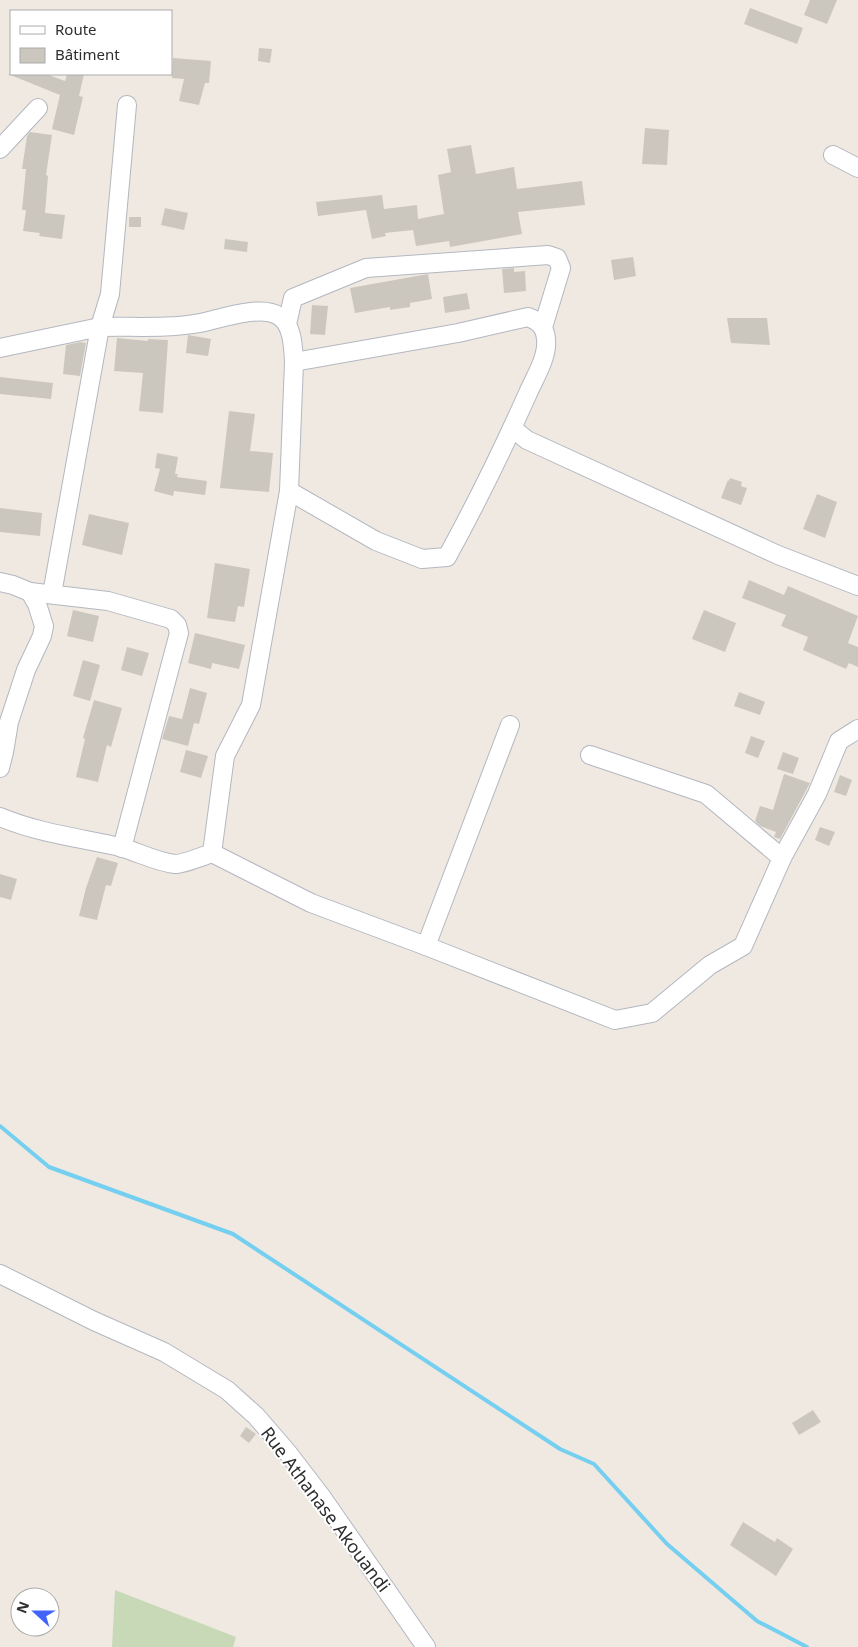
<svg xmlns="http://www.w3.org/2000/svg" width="858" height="1647" font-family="'Noto Sans',sans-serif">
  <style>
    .cemetery { fill: #c8d9b8 }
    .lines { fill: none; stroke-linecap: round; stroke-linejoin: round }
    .stream { stroke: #75cff0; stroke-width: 4 }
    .building { fill: #cbc7bf }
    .minor-casing { stroke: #b4b7c1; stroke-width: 20 }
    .minor { stroke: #fff; stroke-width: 18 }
    .labels { text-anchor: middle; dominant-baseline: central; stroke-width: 4; stroke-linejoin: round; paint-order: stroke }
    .street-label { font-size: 18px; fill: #2e2e2e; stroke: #fff }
  </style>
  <rect width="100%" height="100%" fill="#efe9e1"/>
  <path class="cemetery" d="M 115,1590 L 236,1637 L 233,1647 L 112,1647 Z"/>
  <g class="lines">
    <path class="stream" d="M 0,1126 L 49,1167 L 233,1234 L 560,1449 L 594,1464 L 667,1544 L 757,1621 L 807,1647"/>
  </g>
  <g class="building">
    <path d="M 810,0 L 837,0 L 827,24 L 804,15 Z"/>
    <path d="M 750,8 L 803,28 L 797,44 L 744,24 Z"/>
    <path d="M 259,48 L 272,49 L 270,63 L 258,61 Z"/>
    <path d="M 173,58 L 211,61 L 209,83 L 205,83 L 199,105 L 179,101 L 184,79 L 172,78 Z"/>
    <path d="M 8,74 L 46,74 L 65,81 L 67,74 L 84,74 L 79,96 L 83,97 L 74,135 L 52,129 L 60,95 Z"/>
    <path d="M 645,128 L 669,130 L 667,165 L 642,164 Z"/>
    <path d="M 30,132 L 52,135 L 46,175 L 48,176 L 45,213 L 65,215 L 62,239 L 39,236 L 40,233 L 23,231 L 26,210 L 22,210 L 26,169 L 22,169 L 27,136 Z"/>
    <path d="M 471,145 L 476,174 L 514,167 L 517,189 L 582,181 L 585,205 L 518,212 L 522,234 L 450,247 L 449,241 L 416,246 L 413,230 L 385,233 L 386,236 L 372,239 L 366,210 L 318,216 L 316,202 L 382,195 L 384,209 L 417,205 L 418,219 L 444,214 L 438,175 L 451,172 L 447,149 Z"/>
    <path d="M 165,208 L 188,213 L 184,230 L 161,225 Z"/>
    <rect x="129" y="217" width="12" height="10"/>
    <path d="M 225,239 L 248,242 L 247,252 L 224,249 Z"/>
    <path d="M 633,257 L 636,276 L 614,280 L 611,260 Z"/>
    <path d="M 514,268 L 514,272 L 525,271 L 526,291 L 504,293 L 502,269 Z"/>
    <path d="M 428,274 L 432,299 L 410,303 L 410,307 L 390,310 L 390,307 L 355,313 L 350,288 Z"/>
    <path d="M 467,293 L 470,309 L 445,313 L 443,297 Z"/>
    <path d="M 312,305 L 328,306 L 325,335 L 310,334 Z"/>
    <path d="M 727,318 L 767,318 L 770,345 L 731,343 Z"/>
    <path d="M 188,335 L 211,339 L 208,356 L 186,353 Z"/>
    <path d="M 117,338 L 148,341 L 148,339 L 168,340 L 163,413 L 139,411 L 143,373 L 114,371 Z"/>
    <path d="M 81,342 L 86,343 L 80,376 L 63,374 L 66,345 Z"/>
    <path d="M 0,377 L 53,383 L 51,399 L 0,394 Z"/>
    <path d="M 229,411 L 255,414 L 250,451 L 273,453 L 269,492 L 220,488 Z"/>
    <path d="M 157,453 L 178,457 L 175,474 L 178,474 L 177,477 L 207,481 L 205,495 L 174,491 L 173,496 L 154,491 L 160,469 L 155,468 Z"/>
    <path d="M 730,478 L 742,482 L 741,486 L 747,488 L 741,505 L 721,498 L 728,480 L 729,481 Z"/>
    <path d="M 817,494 L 837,502 L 825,538 L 803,529 Z"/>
    <path d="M 0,508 L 42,513 L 40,536 L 0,532 Z"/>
    <path d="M 89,514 L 129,523 L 122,555 L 82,545 Z"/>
    <path d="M 215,563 L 250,569 L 244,607 L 238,606 L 235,622 L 207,618 Z"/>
    <path d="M 749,580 L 784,595 L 788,586 L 858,616 L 848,643 L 858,647 L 858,667 L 849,663 L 846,669 L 803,650 L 808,637 L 781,626 L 786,615 L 742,598 Z"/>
    <path d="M 73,610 L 99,616 L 93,642 L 67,636 Z"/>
    <path d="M 704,610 L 736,623 L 725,652 L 692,639 Z"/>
    <path d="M 195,633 L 245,645 L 239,669 L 212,663 L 211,669 L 188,663 Z"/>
    <path d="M 127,647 L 149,653 L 142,676 L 121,670 Z"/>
    <path d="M 83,660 L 100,665 L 90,701 L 73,696 Z"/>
    <path d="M 190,688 L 207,693 L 199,724 L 194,723 L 188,746 L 162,739 L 169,716 L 182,719 Z"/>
    <path d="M 739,692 L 765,702 L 760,715 L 734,706 Z"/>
    <path d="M 94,700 L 122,708 L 111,747 L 107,745 L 98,782 L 76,777 L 85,739 L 83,738 Z"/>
    <path d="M 751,736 L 765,741 L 758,758 L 745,753 Z"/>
    <path d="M 186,750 L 208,756 L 201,778 L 180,772 Z"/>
    <path d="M 783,752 L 799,758 L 793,774 L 777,769 Z"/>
    <path d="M 784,774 L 810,783 L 780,839 L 774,837 L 776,832 L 760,826 L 755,821 L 760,806 L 773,810 Z"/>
    <path d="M 840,775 L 852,780 L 846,796 L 834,792 Z"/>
    <path d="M 820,827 L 835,832 L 829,846 L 815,840 Z"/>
    <path d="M 97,857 L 118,863 L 111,886 L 106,885 L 97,920 L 79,916 L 86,888 Z"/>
    <path d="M 0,874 L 17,879 L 11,900 L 0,897 Z"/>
    <path d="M 813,1410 L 821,1422 L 799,1435 L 792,1423 Z"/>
    <path d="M 246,1427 L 256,1434 L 249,1443 L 240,1436 Z"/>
    <path d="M 743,1522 L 775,1542 L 777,1538 L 793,1549 L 776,1576 L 730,1545 Z"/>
  </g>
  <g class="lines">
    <g class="minor-casing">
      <g id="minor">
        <path d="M 127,105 L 110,294 L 100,327 C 133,326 167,329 200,323 C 220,319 260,304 279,316 C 293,325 293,347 294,362 L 289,491 L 251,705 L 225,756 L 212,853"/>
        <path d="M 0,149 L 38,108"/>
        <path d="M 833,155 L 858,168"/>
        <path d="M 287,324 L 293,298 L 366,268 L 548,255 L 557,258 L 561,268 L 543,327"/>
        <path d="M 0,348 L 100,327 L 52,594"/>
        <path d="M 512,428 L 527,440 L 778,555 L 858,586"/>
        <path d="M 289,491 L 376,541 L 422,559 L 447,557 C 476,504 503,449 528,393 C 535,377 548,357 546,339 C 545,327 539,321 528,317 L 458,333 L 294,362"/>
        <path d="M 0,582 L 13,585 L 30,592 L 108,601 L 171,619 L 177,625 L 179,633 L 122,848"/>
        <path d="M 590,755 L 706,794 L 782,858"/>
        <path d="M 0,768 L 4,752 L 9,722 L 26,670 L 42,636 L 44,626 L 37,604 L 30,592"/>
        <path d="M 0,817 C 38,833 80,838 120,847 C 138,852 156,862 175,864 C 184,864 203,856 212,853 L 311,903 L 426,946 L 510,725"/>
        <path d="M 426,946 L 615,1020 L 652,1013 L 710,965 L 743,946 L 782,858 L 817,794 L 839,741 L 858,729"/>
        <path d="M 0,1274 L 94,1321 L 164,1352 L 227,1390 L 256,1416 L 288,1453 L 321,1496 L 426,1647"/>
      </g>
    </g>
    <use href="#minor" class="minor"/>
  </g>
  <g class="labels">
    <g class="street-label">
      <text transform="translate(326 1509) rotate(53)">Rue Athanase Akouandi</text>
    </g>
  </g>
  <rect x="10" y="10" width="162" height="65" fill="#ffffff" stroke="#ababab"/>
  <rect x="20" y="26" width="25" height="8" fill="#ffffff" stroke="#ababab"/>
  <text x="55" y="35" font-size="15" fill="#2e2e2e">Route</text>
  <rect x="20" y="48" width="25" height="15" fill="#cbc7bf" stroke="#ababab"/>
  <text x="55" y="60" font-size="15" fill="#2e2e2e">Bâtiment</text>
  <g transform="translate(35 1612) rotate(291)"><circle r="24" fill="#ffffff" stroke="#ababab"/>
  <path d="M0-4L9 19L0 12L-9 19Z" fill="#4264fb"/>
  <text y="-8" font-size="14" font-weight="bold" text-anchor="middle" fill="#2e2e2e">N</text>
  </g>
</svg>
